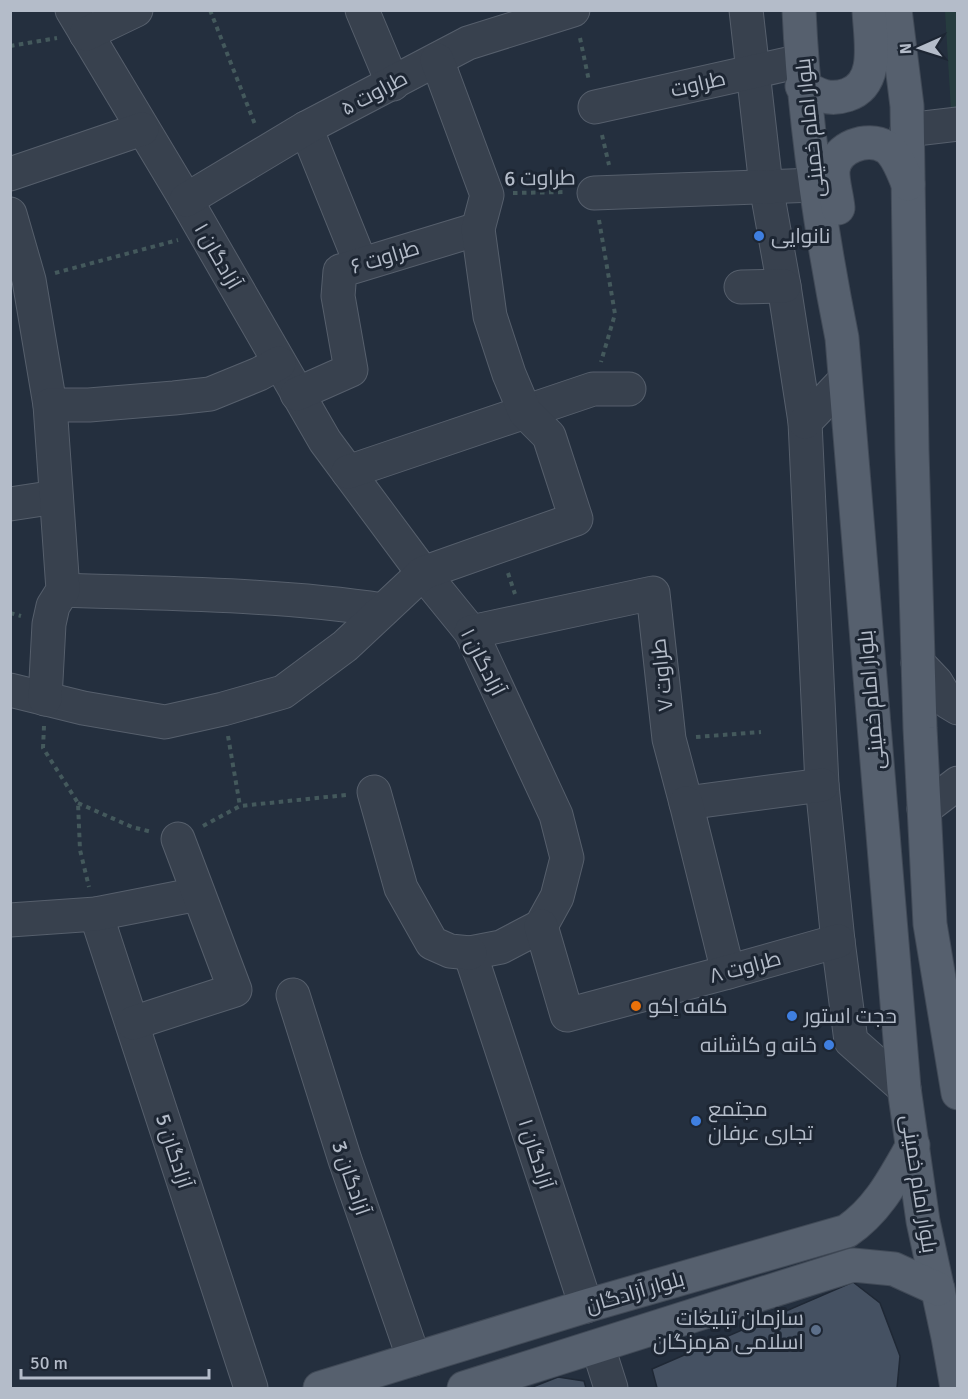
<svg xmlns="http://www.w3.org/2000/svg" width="968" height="1399" font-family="Signika,Cairo,sans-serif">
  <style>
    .pitch { fill: #263c3f }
    .building { fill: #455162; stroke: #1f2835; stroke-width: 1.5 }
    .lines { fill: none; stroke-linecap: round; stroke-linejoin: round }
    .minor-casing { stroke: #565f6c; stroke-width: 35 }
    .major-casing { stroke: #414a57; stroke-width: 35 }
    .path { stroke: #44595c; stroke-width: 4; stroke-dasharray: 4.5 4.5; stroke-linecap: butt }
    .minor { stroke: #38414e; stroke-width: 33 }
    .major { stroke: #56606e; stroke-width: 33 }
    .shop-dot { fill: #3f7fe0; stroke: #1d2633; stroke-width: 2 }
    .food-dot { fill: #e8710a; stroke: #1d2633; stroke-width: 2 }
    .service-dot { fill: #5c6f8a; stroke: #1d2633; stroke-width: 2 }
    .labels { text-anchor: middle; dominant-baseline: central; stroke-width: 6; stroke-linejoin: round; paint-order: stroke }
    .street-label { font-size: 21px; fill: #b4bcc9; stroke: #1d2633 }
    .poi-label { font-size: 21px; fill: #b4bcc9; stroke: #1d2633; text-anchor: start }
  </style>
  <rect width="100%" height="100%" fill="#242f3e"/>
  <path class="pitch" d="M 945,11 L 957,11 L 957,109 L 951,110 Z"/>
  <g class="building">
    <path d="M 853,1282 L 880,1303 L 900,1356 L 897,1388 L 657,1388 L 652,1369 Z"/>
    <path d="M 558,1377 L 584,1381 L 586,1388 L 530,1388 Z"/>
  </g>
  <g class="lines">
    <g class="minor-casing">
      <g id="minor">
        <path d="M 72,10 L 186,200 L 325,441 L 423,573 L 471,632 L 556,815 L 567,858 L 557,897 L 541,926 L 501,947 L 470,953 L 586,1306"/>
        <path d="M 362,10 L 393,84"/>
        <path d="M 746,10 L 766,186 L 784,286 L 805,422 L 822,785 L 838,941 L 851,1041 L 904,1088"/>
        <path d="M 86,34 L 136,10"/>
        <path d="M 595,107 L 801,61"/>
        <path d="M 306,128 L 361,264"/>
        <path d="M 907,130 L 958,124"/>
        <path d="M 10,174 L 142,129"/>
        <path d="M 594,193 L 815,185"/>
        <path d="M 186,200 L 306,128 L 468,43 L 573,10"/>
        <path d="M 10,214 L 29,280 L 50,405"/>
        <path d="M 741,287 L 784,286"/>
        <path d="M 297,394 L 351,370 L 338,296 L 340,271 L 478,229"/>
        <path d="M 805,422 L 844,381"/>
        <path d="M 348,472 L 593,389 L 629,389"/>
        <path d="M 10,504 L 56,497"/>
        <path d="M 63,590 C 169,594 277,594 383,610"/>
        <path d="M 471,632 L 653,593 L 669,739 L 686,803 L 822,785"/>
        <path d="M 918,663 L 936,682 L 948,702 L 958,708"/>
        <path d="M 10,690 L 83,708 L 165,722 L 223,709 L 283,692 L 345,646 L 423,573 L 576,519 L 549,436 L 525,412 L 509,374 L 490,316 L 478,229 L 487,195 L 437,60"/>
        <path d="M 45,699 L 49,624 L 53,606 L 63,590 L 50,405 L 89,405 L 174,398 L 210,394 L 259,374 L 279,363"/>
        <path d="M 374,792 L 401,888 L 432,943 L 450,951 L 470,953"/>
        <path d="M 686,803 L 728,972"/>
        <path d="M 924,809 L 958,783"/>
        <path d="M 96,914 L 251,1388"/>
        <path d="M 10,920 L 96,914 L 198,894"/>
        <path d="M 541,926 L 567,1015 L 728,972 L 838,941"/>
        <path d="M 293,995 L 345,1160 L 414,1359"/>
        <path d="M 133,1023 L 235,990 L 178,839"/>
        <path d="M 598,1347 L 611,1388"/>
      </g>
    </g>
    <g class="major-casing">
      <g id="major">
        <path d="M 799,10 C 804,122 820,228 842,338 L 904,1088 L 923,1221 L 948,1337 L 957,1388"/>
        <path d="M 895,10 L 907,106 L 912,450 L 920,728 L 930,924 L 958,1093"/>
        <path d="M 802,86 C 818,95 829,101 847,95 C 881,84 870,38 869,10"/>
        <path d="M 838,208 C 837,196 832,181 833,170 C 836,147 867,136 886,147 C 897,154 903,172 908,184"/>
        <path d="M 320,1388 L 586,1306 L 847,1231 C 879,1209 894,1178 913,1145"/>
        <path d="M 464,1388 L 853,1265 L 894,1269 L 938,1289"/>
      </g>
    </g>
    <g class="path">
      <path d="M 210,10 L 256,127"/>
      <path d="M 580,38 L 589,81"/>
      <path d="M 10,46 L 57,38"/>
      <path d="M 602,135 L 609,165"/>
      <path d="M 513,193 L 566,192"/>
      <path d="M 599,220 L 615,314 L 601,362"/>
      <path d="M 55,273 L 178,240"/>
      <path d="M 508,573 L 515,594"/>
      <path d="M 10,613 L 21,616"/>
      <path d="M 44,726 L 43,748 L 78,803 L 80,850 L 89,887"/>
      <path d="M 228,736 L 240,806"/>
      <path d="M 696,737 L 761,732"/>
      <path d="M 78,803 L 132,827 L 152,832"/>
      <path d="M 203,826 L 240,806 L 346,795"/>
    </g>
    <use href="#minor" class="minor"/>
    <use href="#major" class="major"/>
  </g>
  <g class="shop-dot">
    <circle cx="759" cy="236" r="6"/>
    <circle cx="792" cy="1016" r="6"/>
    <circle cx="829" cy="1045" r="6"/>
    <circle cx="696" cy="1121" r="6"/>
  </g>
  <circle class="food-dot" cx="636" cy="1006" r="6"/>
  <circle class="service-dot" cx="816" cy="1330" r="6"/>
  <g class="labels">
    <g class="street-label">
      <text transform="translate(698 84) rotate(-13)">طراوت</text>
      <text transform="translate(374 93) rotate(-28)">طراوت ۵</text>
      <text transform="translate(810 128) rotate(-96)">بلوار امام خمینی</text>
      <text transform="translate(540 178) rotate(-1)">طراوت 6</text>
      <text transform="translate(218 256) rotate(60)">آزادگان ۱</text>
      <text transform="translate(385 257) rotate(-17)">طراوت ۶</text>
      <text transform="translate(483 662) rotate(63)">آزادگان ۱</text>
      <text transform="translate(662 675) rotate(-96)">طراوت ۷</text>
      <text transform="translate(871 700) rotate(-95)">بلوار امام خمینی</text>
      <text transform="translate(745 967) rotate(-15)">طراوت ۸</text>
      <text transform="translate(174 1151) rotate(72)">آزادگان 5</text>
      <text transform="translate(536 1154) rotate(72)">آزادگان ۱</text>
      <text transform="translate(351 1178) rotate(71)">آزادگان 3</text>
      <text transform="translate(919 1184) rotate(81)">بلوار امام خمینی</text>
      <text transform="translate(635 1292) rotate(-16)">بلوار آزادگان</text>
    </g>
    <g class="poi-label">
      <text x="771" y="236">نانوایی</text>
      <text x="648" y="1006">کافه اِکو</text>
      <text x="804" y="1016">حجت استور</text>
      <text x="817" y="1045" text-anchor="end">خانه و کاشانه</text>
      <text x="708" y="1109">مجتمع<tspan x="708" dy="24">تجاری عرفان</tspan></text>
      <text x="804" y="1318" text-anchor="end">سازمان تبلیغات<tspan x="804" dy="24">اسلامی هرمزگان</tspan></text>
    </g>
  </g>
  <rect width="968" height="1399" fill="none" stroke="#b4bcc9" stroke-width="24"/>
  <g transform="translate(920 48) rotate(267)" stroke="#1d2633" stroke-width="4.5" paint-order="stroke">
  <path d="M0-4.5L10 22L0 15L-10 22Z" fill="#b4bcc9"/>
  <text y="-9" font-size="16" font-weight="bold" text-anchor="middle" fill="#b4bcc9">N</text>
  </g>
  <path d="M21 1369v9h188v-9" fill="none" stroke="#b4bcc9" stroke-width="3"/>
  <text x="30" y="1369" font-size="18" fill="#b4bcc9" stroke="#1d2633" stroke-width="4.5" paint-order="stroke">50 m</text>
</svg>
